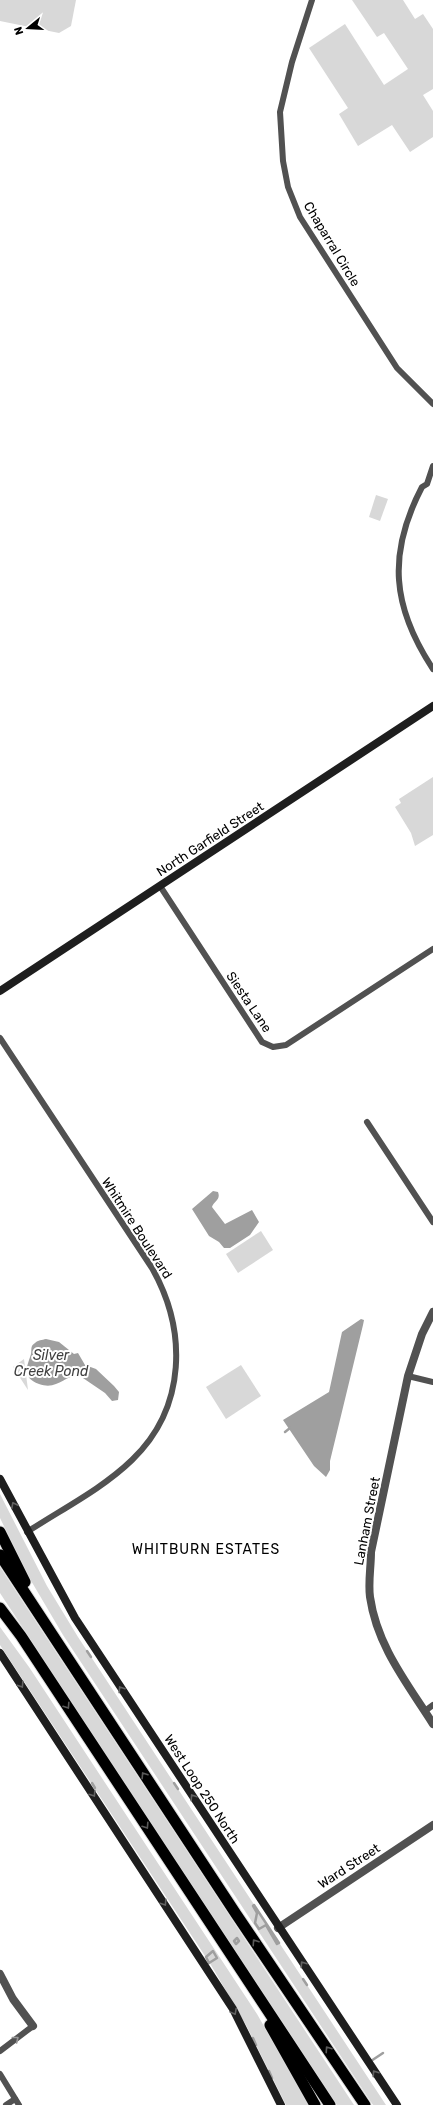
<svg xmlns="http://www.w3.org/2000/svg" width="433" height="2105" font-family="Rubik,sans-serif">
  <style>
    .green { fill: #d8d8d8 }
    .water { fill: #9f9f9f }
    .lines { fill: none; stroke-linecap: round; stroke-linejoin: round }
    .stream { stroke: #9f9f9f; stroke-width: 2.5 }
    .motorway-casing { stroke: #dbdbdb; stroke-width: 13 }
    .minor { stroke: #515151; stroke-width: 6 }
    .tertiary { stroke: #515151; stroke-width: 8 }
    .secondary { stroke: #1e1e1e; stroke-width: 8 }
    .motorway { stroke: #000; stroke-width: 11 }
    .oneway { stroke: #626262 }
    .oneway2 { stroke: #595959 }
    .oneway3 { stroke: #979797 }
    .labels { text-anchor: middle; dominant-baseline: central; stroke-width: 4; stroke-linejoin: round; paint-order: stroke }
    .street-label { font-size: 13px; fill: #000; stroke: #fff }
    .water-label { font-size: 14px; font-style: italic; fill: #404040; stroke: #fff }
    .neighbourhood-label { font-size: 14px; letter-spacing: 1px; fill: #000; stroke: #fff }
  </style>
  <rect width="100%" height="100%" fill="#fff"/>
  <g class="green">
    <path d="M 0,0 L 76,0 L 71,26 L 59,33 L 0,21 Z"/>
    <path d="M 352,0 L 403,0 L 415,19 L 423,14 L 433,29 L 433,89 L 423,95 L 433,111 L 433,137 L 410,152 L 392,125 L 358,146 L 339,114 L 348,108 L 309,48 L 345,24 L 384,85 L 408,69 L 384,33 L 377,37 Z"/>
    <path d="M 376,495 L 388,499 L 380,521 L 369,517 Z"/>
    <path d="M 433,777 L 433,835 L 415,846 L 411,833 L 395,807 L 401,803 L 399,799 Z"/>
    <path d="M 261,1231 L 273,1250 L 238,1273 L 226,1254 Z"/>
    <path d="M 24,1359 L 28,1390 L 13,1367 Z"/>
    <path d="M 241,1365 L 261,1396 L 226,1419 L 206,1387 Z"/>
    <path d="M 0,1494 L 47,1586 L 78,1637 L 386,2105 L 373,2105 L 371,2102 L 63,1635 L 30,1579 L 0,1518 Z"/>
    <path d="M 0,1567 L 354,2105 L 337,2105 L 322,2084 L 0,1593 Z"/>
    <path d="M 0,1627 L 29,1667 L 257,2014 L 309,2105 L 286,2105 L 246,2025 L 211,1965 L 0,1645 Z"/>
  </g>
  <g class="water">
    <path d="M 213,1191 L 218,1192 C 221,1200 214,1201 212,1207 L 225,1224 L 252,1210 L 259,1222 L 250,1235 L 230,1248 L 224,1248 L 219,1242 L 209,1236 L 192,1209 Z"/>
    <path d="M 361,1319 L 364,1320 L 363,1325 L 330,1461 L 330,1470 L 326,1477 L 314,1466 L 283,1420 L 329,1392 L 342,1332 Z"/>
    <path d="M 46,1339 L 59,1342 L 74,1354 L 78,1353 L 85,1365 L 96,1369 L 114,1386 L 119,1392 L 118,1400 L 112,1401 L 105,1393 L 80,1376 C 65,1374 58,1391 39,1384 C 21,1377 27,1367 31,1354 C 32,1349 30,1346 35,1343 C 38,1340 42,1340 46,1339 Z"/>
  </g>
  <g class="lines">
    <g class="stream">
      <path d="M 285,1432 L 290,1428"/>
      <path d="M 87,1651 L 91,1657"/>
      <path d="M 92,1783 L 95,1788"/>
      <path d="M 174,1783 L 178,1789"/>
      <path d="M 254,1905 L 279,1943 L 277,1944 L 266,1925 L 259,1929 L 255,1923 L 257,1913 L 253,1906 Z"/>
      <path d="M 237,1938 L 239,1941 L 236,1944 L 234,1941 Z"/>
      <path d="M 213,1951 L 217,1958 L 209,1963 L 206,1957 Z"/>
      <path d="M 303,1979 L 307,1985"/>
      <path d="M 253,2038 L 256,2045"/>
      <path d="M 371,2061 L 383,2053"/>
      <path d="M 269,2071 L 272,2078"/>
    </g>
    <g class="motorway-casing">
      <g id="motorway">
        <path d="M 0,1532 L 25,1582"/>
        <path d="M 0,1555 L 236,1914 L 365,2105"/>
        <path d="M 0,1608 L 21,1636 L 330,2105"/>
        <path d="M 270,2025 L 315,2105"/>
      </g>
    </g>
    <g class="minor">
      <path d="M 312,0 L 292,62 L 280,112 L 283,161 L 288,187 L 300,217 L 397,368 L 433,404"/>
      <path d="M 433,466 L 427,484 L 422,487 C 387,554 392,607 433,669"/>
      <path d="M 160,886 L 262,1042 L 273,1047 L 286,1045 L 433,949"/>
      <path d="M 0,1038 L 152,1268 C 187,1330 187,1407 132,1460 C 102,1489 62,1509 27,1532"/>
      <path d="M 367,1122 L 433,1222"/>
      <path d="M 408,1376 L 433,1382"/>
      <path d="M 425,1711 L 433,1705"/>
      <path d="M 0,2051 L 33,2026"/>
      <path d="M 0,2074 L 19,2105"/>
      <path d="M 6,2105 L 15,2099"/>
    </g>
    <g class="tertiary">
      <path d="M 433,1312 L 422,1334 L 408,1376 L 371,1552 C 371,1567 368,1582 370,1597 C 377,1646 407,1683 433,1724"/>
      <path d="M 278,1928 L 433,1825"/>
      <path d="M 0,1974 L 13,1999 L 33,2026"/>
    </g>
    <g class="secondary">
      <path d="M 0,991 L 433,706"/>
      <path d="M 0,1479 L 75,1618 L 397,2105"/>
      <path d="M 0,1653 L 233,2009 L 281,2105"/>
    </g>
    <use href="#motorway" class="motorway"/>
  </g>
  <defs><path id="oneway-chevron" d="M-2-3.5L2.5 0L-2 3.5" fill="none" stroke-width="1.6" stroke-linecap="round" stroke-linejoin="round"/></defs>
  <g class="oneway">
    <use href="#oneway-chevron" transform="translate(14 1505) rotate(-117)"/>
    <use href="#oneway-chevron" transform="translate(21 1685) rotate(57)"/>
    <use href="#oneway-chevron" transform="translate(121 1689) rotate(-123)"/>
    <use href="#oneway-chevron" transform="translate(93 1794) rotate(57)"/>
    <use href="#oneway-chevron" transform="translate(193 1797) rotate(-123)"/>
    <use href="#oneway-chevron" transform="translate(164 1903) rotate(57)"/>
    <use href="#oneway-chevron" transform="translate(303 1964) rotate(-124)"/>
    <use href="#oneway-chevron" transform="translate(234 2012) rotate(62)"/>
    <use href="#oneway-chevron" transform="translate(375 2073) rotate(-124)"/>
  </g>
  <g class="oneway2">
    <use href="#oneway-chevron" transform="translate(67 1706) rotate(57)"/>
    <use href="#oneway-chevron" transform="translate(144 1775) rotate(-123)"/>
    <use href="#oneway-chevron" transform="translate(146 1826) rotate(57)"/>
    <use href="#oneway-chevron" transform="translate(255 1942) rotate(-124)"/>
    <use href="#oneway-chevron" transform="translate(328 2049) rotate(-124)"/>
  </g>
  <use class="oneway3" href="#oneway-chevron" transform="translate(16 2039) rotate(-38)"/>
  <g class="labels">
    <g class="street-label">
      <text transform="translate(332 244) rotate(59)">Chaparral Circle</text>
      <text transform="translate(210 839) rotate(-33)">North Garfield Street</text>
      <text transform="translate(249 1002) rotate(56)">Siesta Lane</text>
      <text transform="translate(137 1228) rotate(57)">Whitmire Boulevard</text>
      <text transform="translate(367 1521) rotate(-79)">Lanham Street</text>
      <text transform="translate(202 1789) rotate(57)">West Loop 250 North</text>
      <text transform="translate(349 1866) rotate(-33)">Ward Street</text>
    </g>
    <g class="water-label">
      <text x="51" y="1355">Silver<tspan x="51" dy="16">Creek Pond</tspan></text>
    </g>
    <g class="neighbourhood-label">
      <text x="206" y="1549">WHITBURN ESTATES</text>
    </g>
  </g>
  <g transform="translate(28 28) rotate(252)" stroke="#ffffff" stroke-width="3" paint-order="stroke">
  <path d="M0-3L7 15L0 10L-7 15Z" fill="#000000"/>
  <text y="-6" font-size="11" font-weight="bold" text-anchor="middle" fill="#000000">N</text>
  </g>
</svg>
